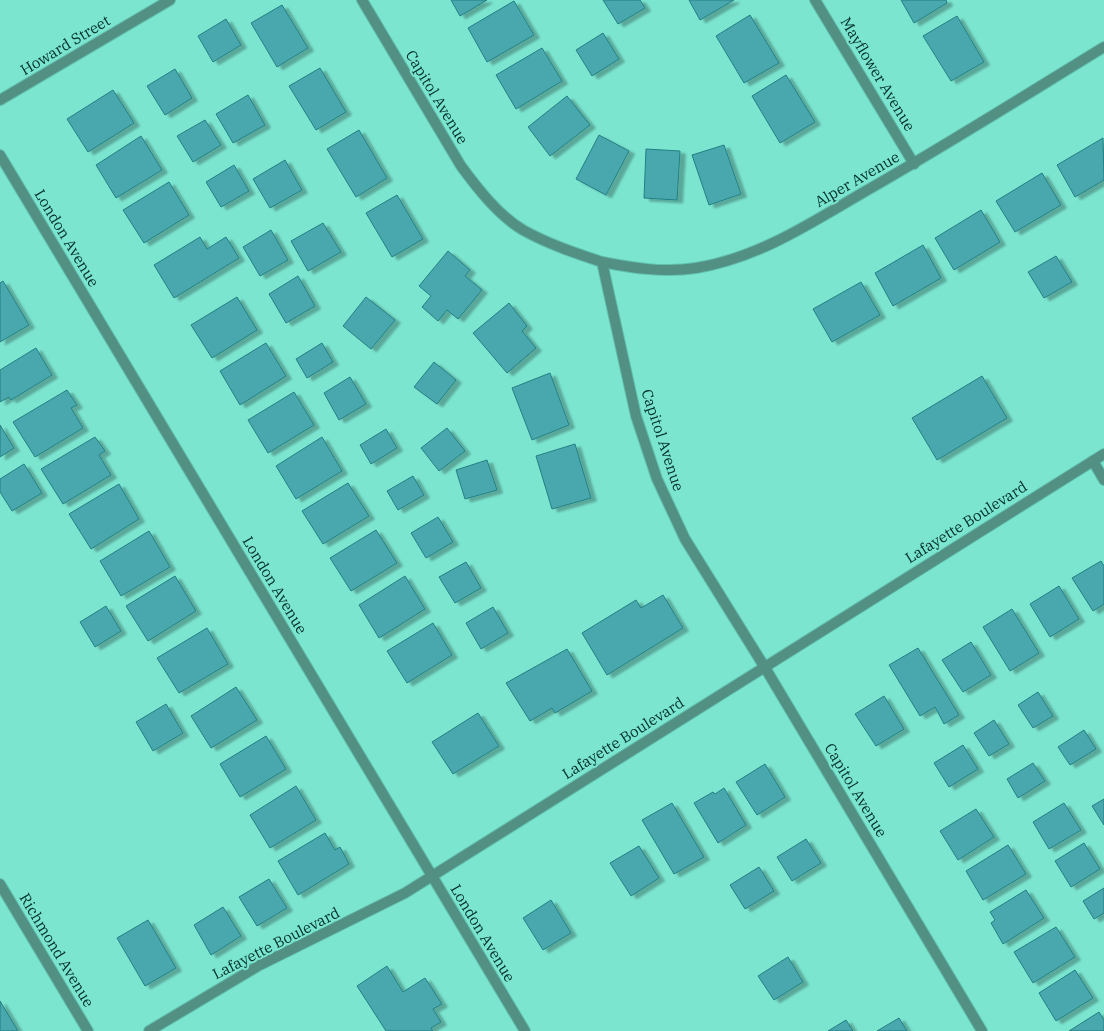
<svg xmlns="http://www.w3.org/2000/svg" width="1104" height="1031" font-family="'IBM Plex Serif',serif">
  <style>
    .building { fill: #49a8ad; stroke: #247f83; filter: url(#shadow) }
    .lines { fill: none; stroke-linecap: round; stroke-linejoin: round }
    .street-casing { stroke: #62c1ae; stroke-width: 12 }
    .street { stroke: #539084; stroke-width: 10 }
    .labels { text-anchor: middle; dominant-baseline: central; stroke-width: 4; stroke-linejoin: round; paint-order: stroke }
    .street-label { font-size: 15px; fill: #002f28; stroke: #7be5d0 }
  </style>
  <defs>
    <filter id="shadow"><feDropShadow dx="5.5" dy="3" stdDeviation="1" flood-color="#0004"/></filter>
  </defs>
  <rect width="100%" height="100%" fill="#7be5d0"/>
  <g class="building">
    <path d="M 451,0 L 487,0 L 460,16 Z"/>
    <path d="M 603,0 L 640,0 L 645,8 L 618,24 Z"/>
    <path d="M 689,0 L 734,0 L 700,20 Z"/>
    <path d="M 901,0 L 946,0 L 947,3 L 914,23 Z"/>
    <path d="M 514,1 L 534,35 L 487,62 L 468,28 Z"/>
    <path d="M 282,5 L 308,48 L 277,67 L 251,23 Z"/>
    <path d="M 750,15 L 779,63 L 744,83 L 716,36 Z"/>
    <path d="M 957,16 L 984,62 L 951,81 L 923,36 Z"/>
    <path d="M 226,19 L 241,45 L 213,62 L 198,36 Z"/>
    <path d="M 603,33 L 619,59 L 592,76 L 576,50 Z"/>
    <path d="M 542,48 L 562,81 L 516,109 L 496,75 Z"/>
    <path d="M 320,68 L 346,112 L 316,130 L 289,86 Z"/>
    <path d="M 175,69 L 192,98 L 165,115 L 147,86 Z"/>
    <path d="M 786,75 L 815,122 L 780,143 L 752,96 Z"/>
    <path d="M 113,90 L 134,123 L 88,152 L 67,119 Z"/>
    <path d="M 248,95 L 265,125 L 233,143 L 216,114 Z"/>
    <path d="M 567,96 L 590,125 L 550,156 L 528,127 Z"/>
    <path d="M 205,120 L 221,145 L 193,162 L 177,136 Z"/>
    <path d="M 359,130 L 387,178 L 356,197 L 327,149 Z"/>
    <path d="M 599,135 L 629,151 L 606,195 L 576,179 Z"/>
    <path d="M 141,136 L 162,170 L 116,198 L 96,165 Z"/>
    <path d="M 1103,138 L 1104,180 L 1075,197 L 1057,165 Z"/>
    <path d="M 724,145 L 741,194 L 709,205 L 692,155 Z"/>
    <path d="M 646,149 L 680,151 L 677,200 L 644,198 Z"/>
    <path d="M 285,160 L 302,190 L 270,208 L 253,179 Z"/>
    <path d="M 234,165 L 249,191 L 221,207 L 206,182 Z"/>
    <path d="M 1042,173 L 1061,205 L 1015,232 L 996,201 Z"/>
    <path d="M 169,182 L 189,215 L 144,243 L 123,210 Z"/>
    <path d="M 397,195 L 423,239 L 392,257 L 366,213 Z"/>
    <path d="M 981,210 L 1000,242 L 954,270 L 935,238 Z"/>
    <path d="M 323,223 L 341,252 L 308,271 L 291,241 Z"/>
    <path d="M 271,230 L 288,260 L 260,276 L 243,247 Z"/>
    <path d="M 200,237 L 207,249 L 226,237 L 239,258 L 174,298 L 154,265 Z"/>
    <path d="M 923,245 L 941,278 L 893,306 L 875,273 Z"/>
    <path d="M 448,251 L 470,270 L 465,276 L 482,290 L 458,319 L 447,310 L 438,321 L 422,307 L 431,296 L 419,286 Z"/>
    <path d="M 1056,256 L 1072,282 L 1044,298 L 1028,272 Z"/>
    <path d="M 298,276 L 315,306 L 286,323 L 269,294 Z"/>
    <path d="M 3,281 L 29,325 L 0,342 L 0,283 Z"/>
    <path d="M 861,282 L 880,315 L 832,342 L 813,309 Z"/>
    <path d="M 237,297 L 257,330 L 212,358 L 191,325 Z"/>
    <path d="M 366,297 L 395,320 L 371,349 L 343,326 Z"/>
    <path d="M 509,303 L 527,326 L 522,331 L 536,348 L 507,373 L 473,333 Z"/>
    <path d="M 266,343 L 286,376 L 240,405 L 220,371 Z"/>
    <path d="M 322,343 L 333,362 L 307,378 L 296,359 Z"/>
    <path d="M 36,348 L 52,375 L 11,400 L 9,397 L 0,402 L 0,370 Z"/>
    <path d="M 434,362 L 456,380 L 437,404 L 414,387 Z"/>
    <path d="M 550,373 L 569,425 L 532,440 L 512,388 Z"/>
    <path d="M 982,376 L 1007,418 L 937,460 L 912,418 Z"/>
    <path d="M 350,377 L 366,404 L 339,420 L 324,393 Z"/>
    <path d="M 67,390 L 77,405 L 71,408 L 83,428 L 35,457 L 13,422 Z"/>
    <path d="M 294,392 L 314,425 L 268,453 L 248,420 Z"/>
    <path d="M 0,425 L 14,448 L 0,457 Z"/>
    <path d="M 447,428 L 465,451 L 439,471 L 421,448 Z"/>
    <path d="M 386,429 L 397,448 L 371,464 L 360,445 Z"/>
    <path d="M 95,437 L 105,451 L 99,455 L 111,475 L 63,504 L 41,469 Z"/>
    <path d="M 322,437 L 342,471 L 296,499 L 276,466 Z"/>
    <path d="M 575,444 L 591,498 L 552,509 L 536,456 Z"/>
    <path d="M 487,460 L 497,490 L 465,499 L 456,470 Z"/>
    <path d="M 24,464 L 42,493 L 12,511 L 0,492 L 0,479 Z"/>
    <path d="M 413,476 L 424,495 L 398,510 L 387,491 Z"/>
    <path d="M 348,483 L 369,516 L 323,544 L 302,511 Z"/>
    <path d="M 119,484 L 139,519 L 91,549 L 69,514 Z"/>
    <path d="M 438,517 L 453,542 L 426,558 L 411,533 Z"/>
    <path d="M 376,530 L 397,563 L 351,591 L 330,558 Z"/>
    <path d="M 149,531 L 170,567 L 121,596 L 100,561 Z"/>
    <path d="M 1101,561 L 1104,566 L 1104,604 L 1093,611 L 1072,578 Z"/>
    <path d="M 466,562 L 481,588 L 455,603 L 439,577 Z"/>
    <path d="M 175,576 L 196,611 L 148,641 L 126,606 Z"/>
    <path d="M 405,576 L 425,609 L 379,638 L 359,605 Z"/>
    <path d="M 1059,586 L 1079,619 L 1050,637 L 1030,604 Z"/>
    <path d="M 663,595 L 683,628 L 607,675 L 582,633 L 636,600 L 641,608 Z"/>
    <path d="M 106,606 L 121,631 L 95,647 L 80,622 Z"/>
    <path d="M 493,607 L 508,633 L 481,649 L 466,623 Z"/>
    <path d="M 1012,609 L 1039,653 L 1010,671 L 983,627 Z"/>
    <path d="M 433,623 L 452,655 L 407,683 L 387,651 Z"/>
    <path d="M 207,628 L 228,664 L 179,693 L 157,658 Z"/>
    <path d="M 971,642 L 991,675 L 963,692 L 942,660 Z"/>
    <path d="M 918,648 L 959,715 L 944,724 L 935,707 L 920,716 L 889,665 Z"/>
    <path d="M 567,649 L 592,691 L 555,713 L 552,708 L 530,721 L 506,683 Z"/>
    <path d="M 236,687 L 257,720 L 211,748 L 191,716 Z"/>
    <path d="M 1038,692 L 1053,716 L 1033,728 L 1018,705 Z"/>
    <path d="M 884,696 L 904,729 L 876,746 L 855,714 Z"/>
    <path d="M 166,704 L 183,733 L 153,751 L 136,722 Z"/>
    <path d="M 478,713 L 499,746 L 453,774 L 432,742 Z"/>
    <path d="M 994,720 L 1009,744 L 989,756 L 974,733 Z"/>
    <path d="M 1084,730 L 1096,749 L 1070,765 L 1058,747 Z"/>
    <path d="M 266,736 L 286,769 L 240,797 L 220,764 Z"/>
    <path d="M 963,745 L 978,769 L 949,787 L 934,763 Z"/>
    <path d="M 1033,763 L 1045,781 L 1018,798 L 1007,779 Z"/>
    <path d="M 765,764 L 785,797 L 757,815 L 736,782 Z"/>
    <path d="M 296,786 L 316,820 L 270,848 L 250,815 Z"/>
    <path d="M 724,788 L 746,825 L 718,843 L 694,803 L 713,792 L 715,794 Z"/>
    <path d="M 1104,799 L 1104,825 L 1092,806 Z"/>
    <path d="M 672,803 L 704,857 L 674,874 L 642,820 Z"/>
    <path d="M 1064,803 L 1081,830 L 1049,849 L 1033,822 Z"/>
    <path d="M 976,809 L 994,837 L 958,860 L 940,831 Z"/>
    <path d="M 325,833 L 335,850 L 340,847 L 349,864 L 298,895 L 278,861 Z"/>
    <path d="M 806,839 L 821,863 L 792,881 L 777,857 Z"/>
    <path d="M 1084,843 L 1100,869 L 1071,887 L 1055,861 Z"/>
    <path d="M 1008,845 L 1026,874 L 983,900 L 966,871 Z"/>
    <path d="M 639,846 L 659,878 L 631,896 L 610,863 Z"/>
    <path d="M 759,867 L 774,891 L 745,909 L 730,885 Z"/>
    <path d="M 269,879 L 287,908 L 257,926 L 239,897 Z"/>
    <path d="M 1104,888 L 1104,913 L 1094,919 L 1083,901 Z"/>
    <path d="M 1026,890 L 1044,918 L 1003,944 L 991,923 L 995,920 L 990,912 Z"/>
    <path d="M 551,900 L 571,933 L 543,950 L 523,918 Z"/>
    <path d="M 223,907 L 241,936 L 211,955 L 194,925 Z"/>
    <path d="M 148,920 L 176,968 L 145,986 L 117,938 Z"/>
    <path d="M 1056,927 L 1075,957 L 1033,983 L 1014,952 Z"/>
    <path d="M 788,957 L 803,982 L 774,1000 L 758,976 Z"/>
    <path d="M 387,966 L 403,992 L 425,978 L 442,1004 L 433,1009 L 441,1022 L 431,1028 L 433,1031 L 386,1031 L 357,986 Z"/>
    <path d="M 1075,970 L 1093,998 L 1056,1021 L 1039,993 Z"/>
    <path d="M 0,1001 L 18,1031 L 0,1031 Z"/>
    <path d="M 1099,1012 L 1104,1020 L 1104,1031 L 1069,1031 Z"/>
    <path d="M 899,1018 L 907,1031 L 877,1031 Z"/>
    <path d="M 846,1020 L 853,1031 L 828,1031 Z"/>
  </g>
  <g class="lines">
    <g class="street-casing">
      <g id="street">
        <path d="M 362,0 L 461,166 C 478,189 498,215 523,230 C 548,244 575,253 602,262 L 636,416 L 657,479 L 685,539 L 764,666 L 982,1031"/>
        <path d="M 815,0 L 914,164"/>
        <path d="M 0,100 L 170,0"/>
        <path d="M 0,155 L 525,1031"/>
        <path d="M 602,262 C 633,268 664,273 696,268 C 758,258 811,223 864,192 C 945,146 1024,96 1104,47"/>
        <path d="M 1093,461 L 1104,480"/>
        <path d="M 0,884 L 88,1031"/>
        <path d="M 149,1031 L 258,966 L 405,893 L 1104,454"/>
      </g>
    </g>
    <use href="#street" class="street"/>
  </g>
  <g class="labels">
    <g class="street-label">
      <text transform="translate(65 45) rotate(-31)">Howard Street</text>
      <text transform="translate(878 74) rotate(59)">Mayflower Avenue</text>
      <text transform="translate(437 97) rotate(59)">Capitol Avenue</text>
      <text transform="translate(857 179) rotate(-30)">Alper Avenue</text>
      <text transform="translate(67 238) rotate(59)">London Avenue</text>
      <text transform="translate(663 440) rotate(72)">Capitol Avenue</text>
      <text transform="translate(966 522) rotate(-32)">Lafayette Boulevard</text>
      <text transform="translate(275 585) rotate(59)">London Avenue</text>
      <text transform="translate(623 738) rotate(-32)">Lafayette Boulevard</text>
      <text transform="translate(856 790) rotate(59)">Capitol Avenue</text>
      <text transform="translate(483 933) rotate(59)">London Avenue</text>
      <text transform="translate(276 943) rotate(-27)">Lafayette Boulevard</text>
      <text transform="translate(57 950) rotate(59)">Richmond Avenue</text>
    </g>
  </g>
</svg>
